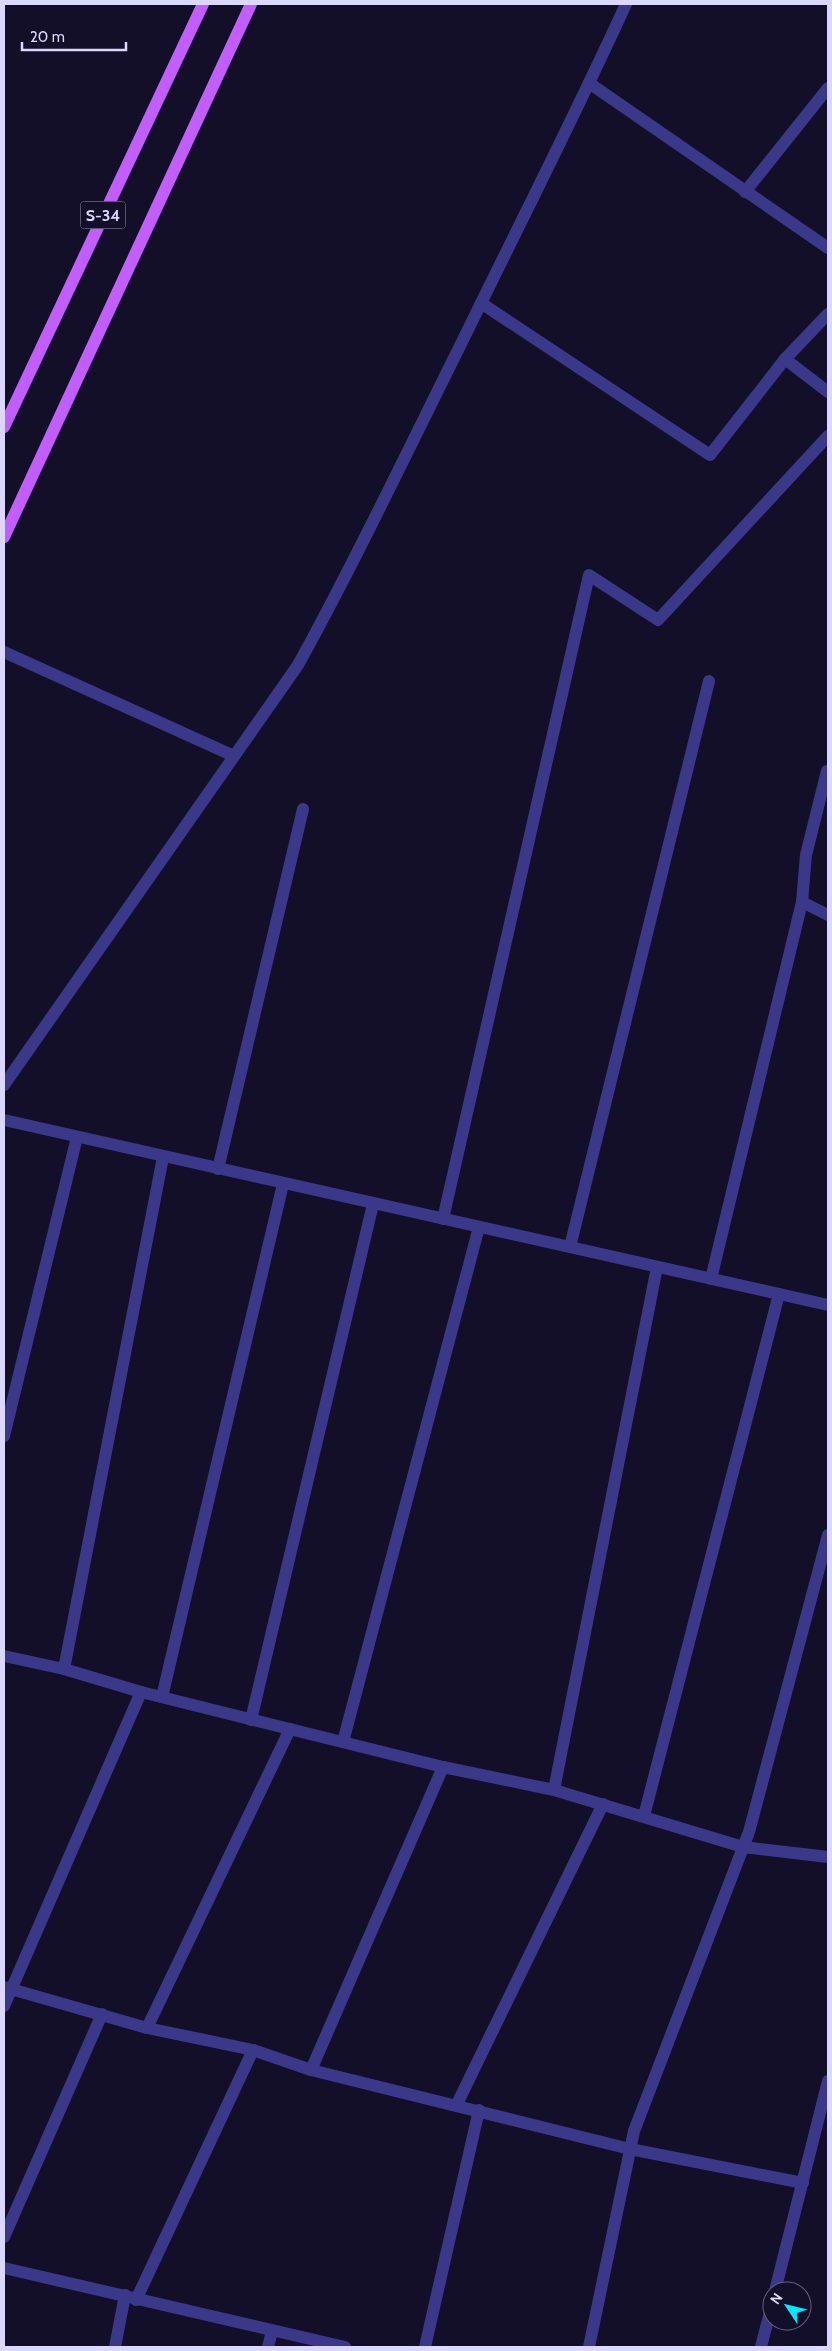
<svg xmlns="http://www.w3.org/2000/svg" width="832" height="2351" font-family="Cabin,sans-serif">
  <style>
    .lines { fill: none; stroke-linecap: round; stroke-linejoin: round }
    .minor { stroke: #3b388a; stroke-width: 12 }
    .major { stroke: #c25eff; stroke-width: 12 }
    .labels { text-anchor: middle; dominant-baseline: central; stroke-width: 5; stroke-linejoin: round; paint-order: stroke }
    .shield { fill: #130f29; stroke: #9f9bbf; stroke-width: 1 }
    .shield-label { font-size: 16px; font-weight: bold; fill: #dbd7ff }
  </style>
  <rect width="100%" height="100%" fill="#130f29"/>
  <g class="lines">
    <g class="minor">
      <path d="M 589,83 L 828,248"/>
      <path d="M 745,192 L 828,88"/>
      <path d="M 481,303 L 710,455 L 785,359 L 828,314"/>
      <path d="M 785,359 L 828,392"/>
      <path d="M 4,652 L 234,756"/>
      <path d="M 802,902 L 828,915"/>
      <path d="M 4,1085 L 298,665 C 355,562 406,454 459,348 C 515,233 573,120 626,4"/>
      <path d="M 4,1120 L 828,1305"/>
      <path d="M 218,1169 L 303,809"/>
      <path d="M 443,1219 L 589,575 L 658,620 L 828,436"/>
      <path d="M 570,1247 L 709,681"/>
      <path d="M 711,1279 L 802,902 L 806,855 L 827,771"/>
      <path d="M 4,1436 L 77,1137"/>
      <path d="M 4,1656 L 64,1669 L 141,1692 L 443,1767 L 554,1790 L 743,1847 L 828,1857"/>
      <path d="M 64,1669 L 163,1157"/>
      <path d="M 162,1697 L 283,1184"/>
      <path d="M 251,1720 L 373,1204"/>
      <path d="M 343,1742 L 479,1227"/>
      <path d="M 554,1790 L 657,1267"/>
      <path d="M 644,1816 L 779,1294"/>
      <path d="M 4,1987 L 147,2028 L 253,2050 L 311,2070 L 630,2149 L 803,2183"/>
      <path d="M 4,2006 L 141,1692"/>
      <path d="M 147,2028 L 290,1729"/>
      <path d="M 311,2070 L 443,1767"/>
      <path d="M 457,2104 L 603,1804"/>
      <path d="M 4,2237 L 102,2014"/>
      <path d="M 4,2268 L 345,2347"/>
      <path d="M 775,2291 L 828,2081"/>
      <path d="M 136,2300 L 253,2050"/>
      <path d="M 115,2347 L 125,2295"/>
      <path d="M 268,2347 L 272,2331"/>
      <path d="M 425,2347 L 479,2110"/>
      <path d="M 589,2347 L 634,2131 L 749,1832 L 828,1535"/>
      <path d="M 761,2347 L 772,2304"/>
    </g>
    <g class="major">
      <path d="M 4,427 L 203,4"/>
      <path d="M 4,537 L 251,4"/>
    </g>
  </g>
  <g class="labels">
    <rect class="shield" x="80.5" y="201.5" width="45" height="27" rx="4"/>
    <g class="shield-label">
      <text x="103" y="215">S-34</text>
    </g>
  </g>
  <rect width="832" height="2351" fill="none" stroke="#dbd7ff" stroke-width="10"/>
  <g transform="translate(787 2306) rotate(305)"><circle r="24" fill="#130f29" stroke="#635f7f"/>
  <path d="M0-4L9 19L0 12L-9 19Z" fill="#03e6ff"/>
  <text y="-8" font-size="14" font-weight="bold" text-anchor="middle" fill="#dbd7ff">N</text>
  </g>
  <path d="M22 42v8h104v-8" fill="none" stroke="#dbd7ff" stroke-width="2.5"/>
  <text x="30" y="42" font-size="15" fill="#dbd7ff" stroke="#130f29" stroke-width="4" paint-order="stroke">20 m</text>
</svg>
